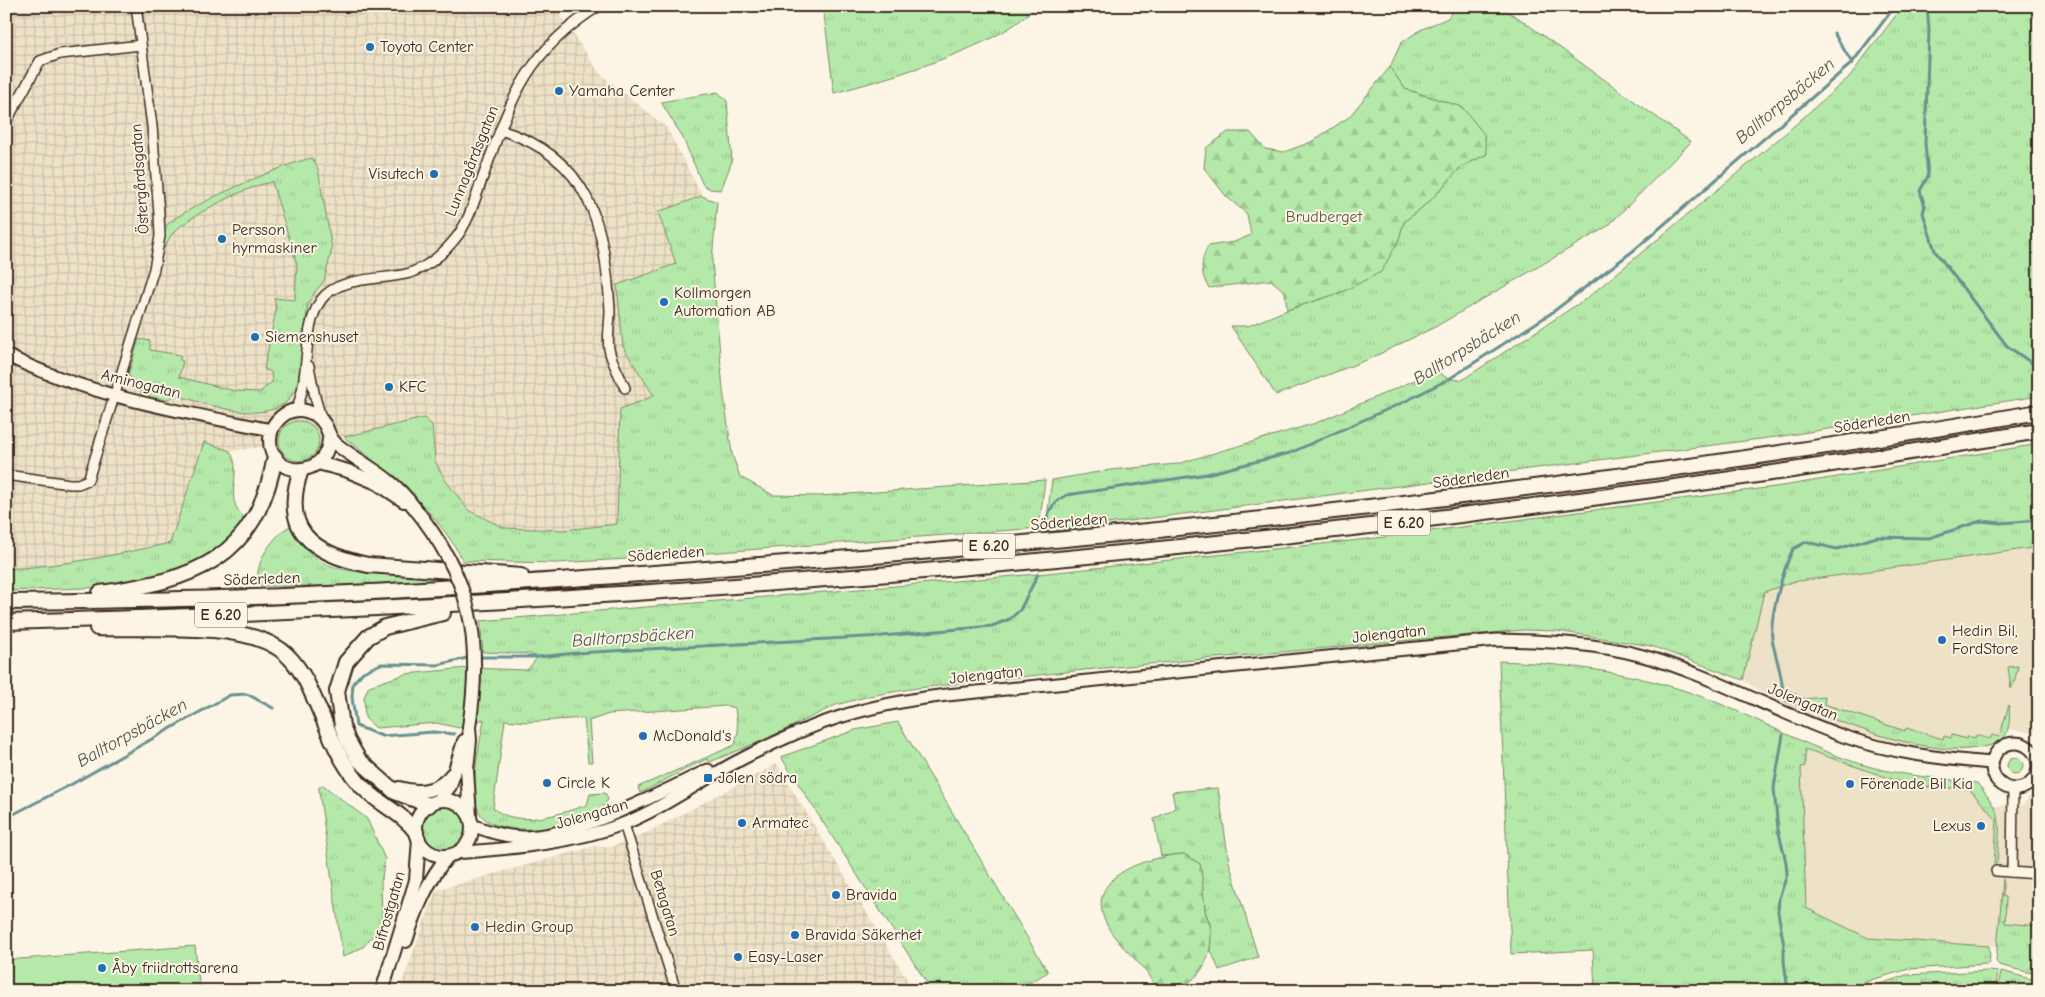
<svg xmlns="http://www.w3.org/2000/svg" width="2045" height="997" font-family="'Comic Neue',sans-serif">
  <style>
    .built { fill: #ede1c7 }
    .industrial { fill: url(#industrial-grid) }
    .grass { fill: url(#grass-tufts); stroke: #788a64 }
    .forest { fill: url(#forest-firs); stroke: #788a64 }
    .pitch { fill: #b5e9aa; stroke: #788a64 }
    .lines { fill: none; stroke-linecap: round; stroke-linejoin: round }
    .stream { stroke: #67918f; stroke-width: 3 }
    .minor-casing { stroke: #3b2a1e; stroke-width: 12 }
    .tertiary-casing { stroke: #3b2a1e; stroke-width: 15 }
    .secondary-casing { stroke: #3b2a1e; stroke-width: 16 }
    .trunk-casing { stroke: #3b2a1e; stroke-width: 18 }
    .minor { stroke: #fcf5e5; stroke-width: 9 }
    .tertiary { stroke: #fcf5e5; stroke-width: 11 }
    .secondary { stroke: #fcf5e5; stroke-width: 12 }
    .trunk { stroke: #fcf5e5; stroke-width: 14 }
    .secondary-bridge-casing { stroke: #3b2a1e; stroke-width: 16; stroke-linecap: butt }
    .secondary-bridge { stroke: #fcf5e5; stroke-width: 12 }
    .poi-dot { fill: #1f6fb2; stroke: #fcf5e5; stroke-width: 2 }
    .labels { text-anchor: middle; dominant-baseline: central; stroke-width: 4; stroke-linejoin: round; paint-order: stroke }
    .shield { fill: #fcf5e5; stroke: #75675a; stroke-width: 1 }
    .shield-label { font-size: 15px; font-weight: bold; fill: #3b2a1e }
    .poi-label { font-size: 16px; fill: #3b2a1e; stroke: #fcf5e5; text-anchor: start }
    .street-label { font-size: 16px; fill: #3b2a1e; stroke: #fcf5e5 }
    .park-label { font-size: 16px; fill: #5a5a41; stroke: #fcf5e5 }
    .water-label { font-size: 18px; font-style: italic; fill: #4e554d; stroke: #fcf5e5 }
  </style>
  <defs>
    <pattern id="industrial-grid" width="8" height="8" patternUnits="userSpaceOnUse" patternTransform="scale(1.25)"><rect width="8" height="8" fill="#ede1c7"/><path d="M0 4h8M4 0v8" fill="none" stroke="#ccc1aa"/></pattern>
    <pattern id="grass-tufts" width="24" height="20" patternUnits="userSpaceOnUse" patternTransform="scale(1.25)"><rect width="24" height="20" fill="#b5e9aa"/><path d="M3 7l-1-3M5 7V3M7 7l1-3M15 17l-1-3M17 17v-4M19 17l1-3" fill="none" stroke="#9dc892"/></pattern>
    <pattern id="forest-firs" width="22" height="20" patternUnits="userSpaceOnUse" patternTransform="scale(1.25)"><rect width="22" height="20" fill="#b5e9aa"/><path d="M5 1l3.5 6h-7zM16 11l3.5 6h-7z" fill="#9dc892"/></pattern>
  </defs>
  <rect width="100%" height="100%" fill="#fcf5e5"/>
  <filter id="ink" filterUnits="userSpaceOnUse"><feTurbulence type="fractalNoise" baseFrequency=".02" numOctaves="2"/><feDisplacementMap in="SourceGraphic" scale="10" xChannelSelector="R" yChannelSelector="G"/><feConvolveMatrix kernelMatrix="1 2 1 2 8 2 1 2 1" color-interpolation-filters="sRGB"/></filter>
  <g filter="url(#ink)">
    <g class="built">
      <path d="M 2039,547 L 2039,742 L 2033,733 L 2009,729 L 2003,741 L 1990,747 L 1959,751 L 1902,744 L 1844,728 L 1779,703 L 1743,680 L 1764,592 L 1792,582 Z"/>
      <path d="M 1805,749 L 1882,776 L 1969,789 L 1997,820 L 1994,861 L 1999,816 L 1995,806 L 2023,805 L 2039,783 L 2039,926 L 2004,923 L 2006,897 L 2003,897 L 2002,884 L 1997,946 L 1868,938 L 1806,909 L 1801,766 L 1805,766 Z"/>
    </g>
    <g class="industrial">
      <path d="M 6,6 L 567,6 L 559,13 L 600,74 L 667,128 L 702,196 L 658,212 L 677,264 L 623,347 L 654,396 L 620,409 L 617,524 L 564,530 L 504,528 L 468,509 L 446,481 L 435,460 L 432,425 L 424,418 L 344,437 L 230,451 L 204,443 L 171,543 L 100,559 L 39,567 L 6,569 Z"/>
      <path d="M 777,764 L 914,991 L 399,991 L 436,890 L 595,846 L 611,847 L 646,833 Z"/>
    </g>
    <g class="grass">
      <path d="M 823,6 L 1035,6 C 1007,45 882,80 834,93 Z"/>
      <path d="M 1455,6 L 1498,6 L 1520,19 L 1691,142 L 1608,226 L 1435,327 L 1369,359 L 1276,395 L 1231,326 L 1248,326 L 1287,310 L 1342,292 L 1398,242 L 1404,222 L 1431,200 L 1461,167 L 1487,154 L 1462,107 L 1405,89 L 1390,67 L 1401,43 L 1420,30 L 1448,18 Z"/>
      <path d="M 1903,6 L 2039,6 L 2039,396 L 1783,436 L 1045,532 L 1052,480 L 1110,470 L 1177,464 L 1316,423 L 1436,371 L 1449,379 L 1462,380 L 1587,298 L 1787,132 L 1849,77 Z"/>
      <path d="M 718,92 L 727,101 L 732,161 L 721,190 L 710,189 L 703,185 L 682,136 L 661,102 Z"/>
      <path d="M 312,158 L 318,169 L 332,249 L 324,281 L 314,293 L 308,304 L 297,388 C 292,392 291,399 285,403 C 257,424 206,403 175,395 L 167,400 L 141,395 L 141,387 L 128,375 L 139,339 L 150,341 L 150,350 L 180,355 L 180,360 L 183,361 L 179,377 L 235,391 L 260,392 L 272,382 L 271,372 L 264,369 L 276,310 L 274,298 L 295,300 L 297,264 L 272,182 C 245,187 194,213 174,232 C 170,236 167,243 164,248 C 163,240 162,229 169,223 C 186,207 288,162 312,158 Z"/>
      <path d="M 702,196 L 717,202 L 712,261 L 723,390 L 732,454 L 740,477 L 773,495 L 820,496 L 1045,480 L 1039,528 L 627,559 L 556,563 L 463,561 C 436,508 389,474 344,437 L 424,418 L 432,425 L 435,461 L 446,481 L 468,510 L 504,528 L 564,530 L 617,524 L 620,409 L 654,396 L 623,347 L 617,285 L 676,264 L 658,212 Z"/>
      <circle cx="299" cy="441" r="20"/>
      <path d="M 204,442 L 230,451 C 245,476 220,497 246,519 L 233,537 L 215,552 L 196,564 L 173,572 L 108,587 L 6,591 L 6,569 C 62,566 116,555 170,543 Z"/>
      <path d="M 2039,444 L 2039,547 L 1792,582 L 1764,592 L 1743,680 L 1651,646 L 1557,631 L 1524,630 L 1094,669 L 917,688 L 869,696 L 836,705 L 761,741 L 710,762 L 707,759 C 683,769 663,782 640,793 L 638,787 L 735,745 L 738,731 L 735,708 L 726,706 L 609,714 L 589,721 L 592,762 L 588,762 L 584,718 L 528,722 L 505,720 L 493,808 C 518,829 559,814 587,805 L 590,794 L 605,793 L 608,799 C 605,805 603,811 597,815 C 574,827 491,842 478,810 C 469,787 480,744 484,719 L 459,728 L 437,723 L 376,728 L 365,718 L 364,697 L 369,686 L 406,674 L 467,668 L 527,670 L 537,658 L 531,654 L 483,652 L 480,621 L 1038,574 L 1368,539 L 1782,486 Z"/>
      <path d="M 288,527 L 292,527 C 297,541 309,555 322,562 C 347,577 419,573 450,575 L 451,580 L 325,586 L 260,586 C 251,566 272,538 288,527 Z"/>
      <path d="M 1499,661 C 1573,664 1648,674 1718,703 C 1767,723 1813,750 1864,765 C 1901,776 1939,778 1977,783 C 2005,817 2000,820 1997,863 L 1994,864 L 1997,820 L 1969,789 L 1912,786 L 1805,749 L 1805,766 L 1801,767 L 1806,908 L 1868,938 L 1989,946 L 1990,957 L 1988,964 L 1909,969 L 1871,980 L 1848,991 L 1595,991 L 1593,950 L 1511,954 Z"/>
      <path d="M 2018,666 L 2014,683 L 2011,689 L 2008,667 Z"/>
      <path d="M 1791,691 L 1804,699 L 1825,697 L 1824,704 L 1905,731 L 1906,728 L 1943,739 L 1944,736 L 1951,738 L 1952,735 L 1967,739 L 1968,736 L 1975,738 L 1976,735 L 1990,739 L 1992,735 L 1999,737 L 2009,705 C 2010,715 2010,729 2004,738 C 2001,743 1992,745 1987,746 C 1931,761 1839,721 1785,701 Z"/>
      <path d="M 898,722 L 1048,972 L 1015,991 L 932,991 L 781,757 L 855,730 Z"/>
      <circle cx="2015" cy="766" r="8"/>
      <path d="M 323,785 L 367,819 L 385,859 L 381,883 L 382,920 L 379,928 L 363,947 L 343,957 L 319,791 L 319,787 Z"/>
      <path d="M 1218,788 L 1229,862 L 1258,957 L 1219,970 L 1210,948 L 1211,927 L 1205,911 L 1200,864 L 1184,854 L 1161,856 L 1154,819 L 1175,808 L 1172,792 Z"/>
      <circle cx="444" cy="828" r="21"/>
      <path d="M 2003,879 L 2003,896 L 2006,897 L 2005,923 L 2039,926 L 2039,975 L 1999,965 L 1996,961 Z"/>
      <path d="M 1989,971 L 1998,972 L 1995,991 L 1861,991 L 1906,975 Z"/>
      <path d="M 2001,971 L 2039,981 L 2039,991 L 1997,991 Z"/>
    </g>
    <g class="forest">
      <path d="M 1390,67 L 1405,89 L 1462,107 L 1484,134 L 1487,154 L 1461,167 L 1431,200 L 1404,222 L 1398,242 L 1381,272 L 1342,292 L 1287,310 L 1285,292 L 1271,280 L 1209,288 C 1200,273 1200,262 1208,246 L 1234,242 L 1251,235 L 1247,214 L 1226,196 L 1204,168 L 1206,148 L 1228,132 L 1250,132 L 1265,149 L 1284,152 L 1311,142 L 1349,117 Z"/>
      <path d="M 1184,854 L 1200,864 C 1203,879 1203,895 1205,910 C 1206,917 1210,923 1211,929 C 1213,965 1194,991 1157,991 C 1153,983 1149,975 1143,968 C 1132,955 1116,942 1108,927 C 1080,877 1145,857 1184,854 Z"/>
    </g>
    <path class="pitch" d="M 195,946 L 200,991 L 158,991 L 143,986 L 6,991 L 6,960 Z"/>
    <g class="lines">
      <g class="stream">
        <path d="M 1927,6 L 1929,30 L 1925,143 L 1928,176 L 1920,191 L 1925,206 L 1923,213 L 1935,251 L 2007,346 L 2039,368"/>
        <path d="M 1834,33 L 1852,63"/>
        <path d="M 1045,532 C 1047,514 1049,504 1067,495 L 1207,474 L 1290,453 L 1408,400 L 1449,379 L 1550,314 L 1633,251 L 1852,63 L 1895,6"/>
        <path d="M 477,657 L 538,657 L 576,653 L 883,636 L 992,626 L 1010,619 L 1020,610 L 1038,574"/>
        <path d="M 1783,695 C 1783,674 1775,658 1772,638 C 1769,619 1784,567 1793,549 L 1806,542 L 1837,549 L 1877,537 L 1929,538 L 1981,521 L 2001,523 L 2039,520"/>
        <path d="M 454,734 L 433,732 L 382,736 L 356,726 L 352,697 L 353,683 L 363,672 L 381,664 L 438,665 L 471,657"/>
        <path d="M 1783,735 L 1774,788 L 1778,829 L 1786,862 L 1787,875 L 1779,898 L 1778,912 L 1784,946 L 1784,961 L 1788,991"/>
        <path d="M 6,818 L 72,784 L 230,695 L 247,694 L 273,708"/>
      </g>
      <g class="minor-casing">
        <g id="minor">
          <path d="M 6,122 L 40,61 L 60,54 L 141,45"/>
          <path d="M 500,130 C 591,157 605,226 610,310 C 610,323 607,337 609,349 C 611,361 620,376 625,388"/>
          <path d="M 309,366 L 315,397 L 322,421"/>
          <path d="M 296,410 C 311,377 301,329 321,300 C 339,275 383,281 410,273 C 427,267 443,254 455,239 C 470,221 476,195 484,174 C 512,97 526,52 599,6"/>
          <path d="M 6,475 L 70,484 L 78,484 L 88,480 L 154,269 L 160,236 L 159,214 L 152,126 L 136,6"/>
          <path d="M 624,824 L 676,991"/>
          <path d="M 1996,871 L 2039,874"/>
          <path d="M 2012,872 L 2013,789"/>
        </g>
      </g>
      <g class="tertiary-casing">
        <g id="tertiary">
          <path d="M 6,355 C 88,396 182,412 272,430"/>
          <circle cx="2015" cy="766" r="23"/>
          <path d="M 472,825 C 490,832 505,837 524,837 C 580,836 657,794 708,770"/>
          <path d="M 456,853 C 512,848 570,844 623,824 C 661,809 700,781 736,762 C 810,723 863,705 947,695 L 1497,640 C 1546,641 1596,643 1643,656 C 1712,675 1775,712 1843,736 C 1891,753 1941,759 1992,763"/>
        </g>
      </g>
      <g class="secondary-casing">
        <g id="secondary">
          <path d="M 329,438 C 328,480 269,479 270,440 C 270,429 276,420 285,414 C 298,406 317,411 325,425 C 329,432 329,438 336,444 C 364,466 391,476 413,506"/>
          <path d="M 318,463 L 348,471 L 377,483 L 404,501"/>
          <path d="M 469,727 L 470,740 L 467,770 L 470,816"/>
          <path d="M 399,788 C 419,794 438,792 452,774"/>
          <path d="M 439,800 L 450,786 L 464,741"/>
          <circle cx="444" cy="828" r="28"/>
          <path d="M 406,941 C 416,910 427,881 448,856"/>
          <path d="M 382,991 L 416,880 L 419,839"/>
        </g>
      </g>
      <g class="trunk-casing">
        <g id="trunk">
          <path d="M 301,470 C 280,530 312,554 368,565 L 521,576"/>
          <path d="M 100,593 C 194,580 256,560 275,457"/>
          <path d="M 6,602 C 88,601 171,600 253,597 C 413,592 574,579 734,567 C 1171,535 1607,485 2039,412"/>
          <path d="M 6,622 C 687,604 1367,544 2039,431"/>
          <path d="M 97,628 C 146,630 237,621 278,648 C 290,655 298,667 305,679 C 323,713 333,753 358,782 C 375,803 401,811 416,832"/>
          <path d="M 429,805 L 395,792 L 359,760 L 348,741 L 342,726 L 337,691 L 346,662 L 368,637 L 385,627 L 443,613"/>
        </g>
      </g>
      <use href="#minor" class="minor"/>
      <use href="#tertiary" class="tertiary"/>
      <use href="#secondary" class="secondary"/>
      <use href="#trunk" class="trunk"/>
      <g class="secondary-bridge-casing">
        <path id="secondary-bridge" d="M 413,506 C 471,577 483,637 469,727"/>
      </g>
      <use href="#secondary-bridge" class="secondary-bridge"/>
    </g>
  </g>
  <g class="poi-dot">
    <circle cx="370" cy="47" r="5"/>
    <circle cx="559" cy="91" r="5"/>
    <circle cx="434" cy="174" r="5"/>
    <circle cx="222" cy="239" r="5"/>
    <circle cx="664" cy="302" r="5"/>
    <circle cx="255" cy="337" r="5"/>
    <circle cx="389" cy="387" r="5"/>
    <circle cx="1942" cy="640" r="5"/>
    <circle cx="643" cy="736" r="5"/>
    <rect x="703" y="773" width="10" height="10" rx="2.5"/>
    <circle cx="547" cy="783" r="5"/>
    <circle cx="1850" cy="784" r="5"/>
    <circle cx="742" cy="823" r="5"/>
    <circle cx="1981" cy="826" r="5"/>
    <circle cx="836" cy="895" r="5"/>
    <circle cx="475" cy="927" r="5"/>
    <circle cx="795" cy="935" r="5"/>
    <circle cx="738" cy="957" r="5"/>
    <circle cx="102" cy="968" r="5"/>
  </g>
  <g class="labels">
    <g class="shield">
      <rect x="1378" y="510.5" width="52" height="25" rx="4"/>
      <rect x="963" y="533.5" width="52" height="25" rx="4"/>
      <rect x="195" y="602.5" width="52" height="25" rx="4"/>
    </g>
    <g class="shield-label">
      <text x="1404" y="523">E 6.20</text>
      <text x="989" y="546">E 6.20</text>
      <text x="221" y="615">E 6.20</text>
    </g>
    <g class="poi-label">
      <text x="380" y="47">Toyota Center</text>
      <text x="569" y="91">Yamaha Center</text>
      <text x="424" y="174" text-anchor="end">Visutech</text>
      <text x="232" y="230">Persson<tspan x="232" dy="18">hyrmaskiner</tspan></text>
      <text x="674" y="293">Kollmorgen<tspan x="674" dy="18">Automation AB</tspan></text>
      <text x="265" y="337">Siemenshuset</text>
      <text x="399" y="387">KFC</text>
      <text x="1952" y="631">Hedin Bil,<tspan x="1952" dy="18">FordStore</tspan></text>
      <text x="653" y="736">McDonald's</text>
      <text x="718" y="778">Jolen södra</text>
      <text x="557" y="783">Circle K</text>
      <text x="1860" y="784">Förenade Bil Kia</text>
      <text x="752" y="823">Armatec</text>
      <text x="1971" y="826" text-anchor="end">Lexus</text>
      <text x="846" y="895">Bravida</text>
      <text x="485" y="927">Hedin Group</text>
      <text x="805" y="935">Bravida Säkerhet</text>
      <text x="748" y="957">Easy-Laser</text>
      <text x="112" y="968">Åby friidrottsarena</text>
    </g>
    <g class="street-label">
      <text transform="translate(472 161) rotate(-68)">Lunnagårdsgatan</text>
      <text transform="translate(140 179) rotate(-94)">Östergårdsgatan</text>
      <text transform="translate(141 384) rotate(14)">Aminogatan</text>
      <text transform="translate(1872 422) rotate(-9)">Söderleden</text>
      <text transform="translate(1471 478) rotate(-8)">Söderleden</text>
      <text transform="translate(1069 522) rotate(-5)">Söderleden</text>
      <text transform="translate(666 554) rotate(-4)">Söderleden</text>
      <text transform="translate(262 579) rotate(-2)">Söderleden</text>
      <text transform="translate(1389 634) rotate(-6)">Jolengatan</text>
      <text transform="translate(986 675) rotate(-6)">Jolengatan</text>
      <text transform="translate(1803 702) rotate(23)">Jolengatan</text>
      <text transform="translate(592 814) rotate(-16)">Jolengatan</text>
      <text transform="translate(665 903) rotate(73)">Betagatan</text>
      <text transform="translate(389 911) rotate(-74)">Bifrostgatan</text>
    </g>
    <g class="park-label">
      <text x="1324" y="217">Brudberget</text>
    </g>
    <g class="water-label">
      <text transform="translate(1785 101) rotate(-40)">Balltorpsbäcken</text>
      <text transform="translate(1467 348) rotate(-32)">Balltorpsbäcken</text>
      <text transform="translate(633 637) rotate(-4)">Balltorpsbäcken</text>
      <text transform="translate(132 733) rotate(-29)">Balltorpsbäcken</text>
    </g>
  </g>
  <rect width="2045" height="997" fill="none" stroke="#fcf5e5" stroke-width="25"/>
  <rect x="12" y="12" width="2020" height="972" fill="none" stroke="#3b2a1e" stroke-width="2" filter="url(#ink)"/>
</svg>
